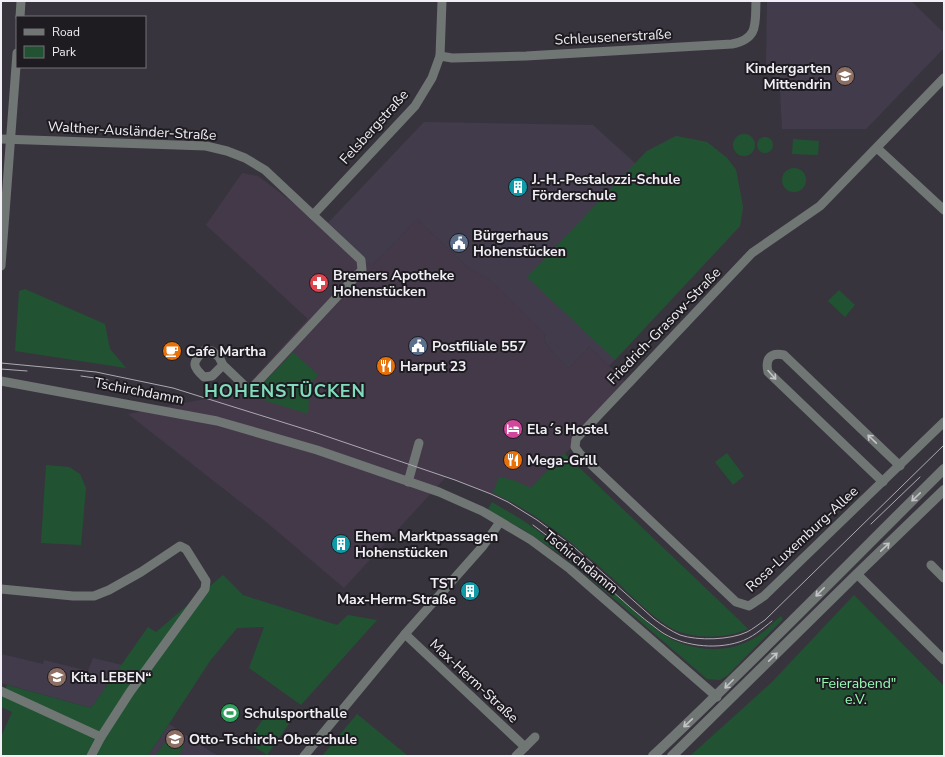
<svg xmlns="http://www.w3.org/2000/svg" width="945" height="757" font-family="'Nunito Sans',sans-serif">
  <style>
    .commercial { fill: #443949 }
    .built { fill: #423b4b }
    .green { fill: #215332 }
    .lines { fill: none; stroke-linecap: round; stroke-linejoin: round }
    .minor { stroke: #707674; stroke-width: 9 }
    .tertiary { stroke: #707674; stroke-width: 10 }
    .tram { stroke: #aca9b1; stroke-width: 1 }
    .oneway { stroke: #c4c4c8 }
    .labels { text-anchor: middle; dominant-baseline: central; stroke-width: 4; stroke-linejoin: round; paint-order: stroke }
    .street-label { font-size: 14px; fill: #f1eef5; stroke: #1e1c21 }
    .poi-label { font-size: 14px; font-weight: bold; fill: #f1eef5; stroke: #1e1c21; text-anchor: start }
    .park-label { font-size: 14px; fill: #95fcb4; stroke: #1e1c21 }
    .district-label { font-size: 18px; font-weight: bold; letter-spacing: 1px; fill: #80dcbc; stroke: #1e1c21 }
  </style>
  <rect width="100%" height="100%" fill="#38343e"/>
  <path class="commercial" d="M 242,173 L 258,176 L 374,264 L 417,219 L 470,269 L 490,280 L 545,335 L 544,340 L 553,352 L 569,368 L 589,347 L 630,386 L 517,504 L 446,477 L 344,588 L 265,521 L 128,414 L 241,392 L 308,319 L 206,225 Z"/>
  <g class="built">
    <path d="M 767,1 L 911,1 L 944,33 L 944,48 L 866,129 L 782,129 L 780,90 L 766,63 Z"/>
    <path d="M 424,122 L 593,125 L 635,163 L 647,151 L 676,136 L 707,142 L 727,158 L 736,170 L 743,207 L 740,226 L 609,366 L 589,347 L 569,368 L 553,352 L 544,340 L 545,335 L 490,280 L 470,269 L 417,219 L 374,264 L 363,262 L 324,227 Z"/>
    <path d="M 1,654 L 43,664 L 44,660 L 88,671 L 93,658 L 122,665 L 91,708 L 1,683 Z"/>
    <path d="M 169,724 L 213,753 L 220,756 L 148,756 Z"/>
  </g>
  <g class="green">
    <circle cx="744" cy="145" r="11"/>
    <path d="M 676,136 L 707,142 L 727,158 L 736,170 L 743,207 L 740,226 L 615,360 L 527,277 L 647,151 Z"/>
    <circle cx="765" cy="145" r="8"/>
    <path d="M 793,139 L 819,141 L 818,155 L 792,154 Z"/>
    <circle cx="794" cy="180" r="12"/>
    <path d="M 25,289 L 105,324 L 110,349 L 126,368 L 15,351 L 19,291 Z"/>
    <path d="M 839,290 L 855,305 L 845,317 L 828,301 Z"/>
    <path d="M 293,352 L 318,375 L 310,384 L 308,414 L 251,396 Z"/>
    <path d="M 564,453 L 738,619 L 748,629 C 727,638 701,639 680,632 C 660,625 634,598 618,583 C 580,549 540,514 493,493 L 499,477 L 513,480 L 531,488 Z"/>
    <path d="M 727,453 L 744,476 L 733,485 L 715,462 Z"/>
    <path d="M 46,465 L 69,467 L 80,474 L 86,488 L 81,545 L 41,543 Z"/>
    <path d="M 492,502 L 524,521 L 549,539 L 657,630 C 683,650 721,656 751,640 C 762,635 771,624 781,616 L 783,619 L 728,675 L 720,680 L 707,679 L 569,560 L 524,530 L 488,510 Z"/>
    <path d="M 223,575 L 243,595 L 337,625 L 348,615 L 377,620 L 301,705 L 249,668 L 264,627 L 237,628 L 210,661 L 148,756 L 1,756 L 1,737 L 12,712 L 1,707 L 1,688 L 5,690 L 7,685 L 91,708 L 148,627 L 156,632 Z"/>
    <path d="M 854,595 L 944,686 L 944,756 L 690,756 L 772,682 Z"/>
    <path d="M 271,708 L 291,721 L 267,755 L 247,742 Z"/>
    <path d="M 357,714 L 408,756 L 322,756 Z"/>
    <path d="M 169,737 L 177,737 L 184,742 L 184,746 L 179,756 L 155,756 Z"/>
  </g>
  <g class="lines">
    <g class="minor">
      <path d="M 20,17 L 21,1"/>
      <path d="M 440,56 L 452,58 L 526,56 L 732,44 C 759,39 755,23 756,1"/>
      <path d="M 944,78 L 820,206 L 752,253 L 576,439 L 575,447 L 580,454 L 736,602 L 749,606 L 764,596 L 944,422"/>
      <path d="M 1,139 L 206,146 L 227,151 L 245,158 L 265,170 L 361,260 L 362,270 L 251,389 L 247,388 L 223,365 L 219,357 L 212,351 L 203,351 C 192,363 192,366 204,377 L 212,376 L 223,365"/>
      <path d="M 877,148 L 944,210"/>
      <path d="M 313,215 L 415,106 L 432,78 L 440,56 L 442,1"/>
      <path d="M 1,266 L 17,53"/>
      <path d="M 1,381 L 217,421 L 317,450 L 439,492 L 482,511 L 531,540 L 570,569 L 717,697"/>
      <path d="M 408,482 L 419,443"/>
      <path d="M 883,482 L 768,372 C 765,359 770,352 784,355 L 900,466"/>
      <path d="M 931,565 L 944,578"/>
      <path d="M 857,574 L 944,660"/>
      <path d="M 1,589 L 73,596 L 94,596 L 109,590 L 141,572 L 180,546 L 186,549 L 206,581 L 205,589 L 130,692 L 101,737 L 1,691"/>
      <path d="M 405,634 L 525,747 L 516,756"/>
      <path d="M 525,747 L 535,737"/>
      <path d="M 91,756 L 101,737"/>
      <path d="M 304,756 L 405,634 L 483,546 L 500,522"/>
    </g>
    <g class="tertiary">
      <path d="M 653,756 C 752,663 847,565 944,469"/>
      <path d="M 672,756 L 857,574 L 944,490"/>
    </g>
    <g class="tram">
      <path d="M 1,363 L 96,372 L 173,388 L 314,432 L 455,480 L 491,494 L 508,502 L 537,520 L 575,548 L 654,619 C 662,625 671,631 680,635 C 698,641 730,640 747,632 C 753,629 759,624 765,620 L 944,445"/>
      <path d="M 1,369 L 27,371"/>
      <path d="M 81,376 L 108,380"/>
      <path d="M 871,524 L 920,477"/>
      <path d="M 533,525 C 556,542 579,561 601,581 C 620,598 639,616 660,631 C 681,646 714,650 739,642 C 752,638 762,629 772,621"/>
    </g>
  </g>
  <defs><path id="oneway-shaft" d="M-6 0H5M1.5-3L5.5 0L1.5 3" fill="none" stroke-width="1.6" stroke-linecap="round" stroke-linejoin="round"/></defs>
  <g class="oneway">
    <use href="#oneway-shaft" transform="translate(772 375) rotate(48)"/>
    <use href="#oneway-shaft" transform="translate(872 439) rotate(-136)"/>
    <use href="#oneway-shaft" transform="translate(916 497) rotate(136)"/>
    <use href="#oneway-shaft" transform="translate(885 547) rotate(-44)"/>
    <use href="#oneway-shaft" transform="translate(820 592) rotate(135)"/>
    <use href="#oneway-shaft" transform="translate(773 657) rotate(-44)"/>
    <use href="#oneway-shaft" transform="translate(729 684) rotate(135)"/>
    <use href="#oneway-shaft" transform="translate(688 723) rotate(137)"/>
  </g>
  <defs>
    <g id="school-disc" transform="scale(1)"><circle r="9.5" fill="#8d6e63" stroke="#1e1c21"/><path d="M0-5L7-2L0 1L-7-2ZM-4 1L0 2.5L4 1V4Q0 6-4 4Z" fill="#fff"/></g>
    <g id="building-disc" transform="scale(1)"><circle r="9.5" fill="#0f9aa8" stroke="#1e1c21"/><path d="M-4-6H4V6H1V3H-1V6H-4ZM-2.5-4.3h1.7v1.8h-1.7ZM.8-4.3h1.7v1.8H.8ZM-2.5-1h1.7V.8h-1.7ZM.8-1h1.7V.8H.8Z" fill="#fff"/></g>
    <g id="civic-disc" transform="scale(1)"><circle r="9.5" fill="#5c6f8a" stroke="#1e1c21"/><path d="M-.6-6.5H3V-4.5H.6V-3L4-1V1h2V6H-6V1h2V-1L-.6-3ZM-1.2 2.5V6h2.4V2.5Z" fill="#fff"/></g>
    <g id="pharmacy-disc" transform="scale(1)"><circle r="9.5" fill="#e0444e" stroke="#1e1c21"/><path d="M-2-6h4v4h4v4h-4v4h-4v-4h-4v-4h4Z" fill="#fff"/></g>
    <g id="cafe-disc" transform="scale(1)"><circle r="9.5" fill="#e8710a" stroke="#1e1c21"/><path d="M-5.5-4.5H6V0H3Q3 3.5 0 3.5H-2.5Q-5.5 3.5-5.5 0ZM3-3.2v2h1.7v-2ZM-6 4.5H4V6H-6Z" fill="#fff"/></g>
    <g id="restaurant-disc" transform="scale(1)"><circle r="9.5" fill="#e8710a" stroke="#1e1c21"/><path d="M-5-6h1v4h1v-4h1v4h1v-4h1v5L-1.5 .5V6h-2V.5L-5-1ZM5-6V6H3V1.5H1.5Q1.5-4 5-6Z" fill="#fff"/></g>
    <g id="hotel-disc" transform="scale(1)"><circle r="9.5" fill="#d1479c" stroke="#1e1c21"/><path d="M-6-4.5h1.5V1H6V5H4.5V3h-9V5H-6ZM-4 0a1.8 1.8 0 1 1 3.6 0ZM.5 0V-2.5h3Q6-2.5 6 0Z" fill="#fff"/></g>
    <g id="stadium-disc" transform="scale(1)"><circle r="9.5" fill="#2e9e5b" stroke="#1e1c21"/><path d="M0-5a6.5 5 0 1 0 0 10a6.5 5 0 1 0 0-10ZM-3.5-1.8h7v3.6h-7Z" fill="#fff"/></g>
  </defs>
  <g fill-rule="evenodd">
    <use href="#school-disc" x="845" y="76"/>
    <use href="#building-disc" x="518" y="187"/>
    <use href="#civic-disc" x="459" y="243"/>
    <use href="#pharmacy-disc" x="319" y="283"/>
    <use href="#civic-disc" x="418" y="346"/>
    <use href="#cafe-disc" x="172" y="351"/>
    <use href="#restaurant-disc" x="386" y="366"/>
    <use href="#hotel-disc" x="513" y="429"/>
    <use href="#restaurant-disc" x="513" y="460"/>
    <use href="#building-disc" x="341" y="544"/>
    <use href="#building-disc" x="470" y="591"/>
    <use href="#school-disc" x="57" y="677"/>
    <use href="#stadium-disc" x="230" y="713"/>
    <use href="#school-disc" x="175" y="739"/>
  </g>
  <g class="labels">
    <g class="street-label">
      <text transform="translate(613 37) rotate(-3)">Schleusenerstraße</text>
      <text transform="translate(374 127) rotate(-48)">Felsbergstraße</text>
      <text transform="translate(132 131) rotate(3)">Walther-Ausländer-Straße</text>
      <text transform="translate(664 326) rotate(-46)">Friedrich-Grasow-Straße</text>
      <text transform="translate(139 391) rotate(11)">Tschirchdamm</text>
      <text transform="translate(802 539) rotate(-43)">Rosa-Luxemburg-Allee</text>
      <text transform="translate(581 562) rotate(39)">Tschirchdamm</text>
      <text transform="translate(474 681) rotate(43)">Max-Herm-Straße</text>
    </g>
    <g class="poi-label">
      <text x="831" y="68" text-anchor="end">Kindergarten<tspan x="831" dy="16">Mittendrin</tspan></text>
      <text x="532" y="179">J.-H.-Pestalozzi-Schule<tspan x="532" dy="16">Förderschule</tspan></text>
      <text x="473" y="235">Bürgerhaus<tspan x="473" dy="16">Hohenstücken</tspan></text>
      <text x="333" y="275">Bremers Apotheke<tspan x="333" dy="16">Hohenstücken</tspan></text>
      <text x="432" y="346">Postfiliale 557</text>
      <text x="186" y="351">Cafe Martha</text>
      <text x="400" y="366">Harput 23</text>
      <text x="527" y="429">Ela´s Hostel</text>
      <text x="527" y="460">Mega-Grill</text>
      <text x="355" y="536">Ehem. Marktpassagen<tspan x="355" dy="16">Hohenstücken</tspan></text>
      <text x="456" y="583" text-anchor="end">TST<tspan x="456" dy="16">Max-Herm-Straße</tspan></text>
      <text x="71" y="677">Kita LEBEN“</text>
      <text x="244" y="713">Schulsporthalle</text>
      <text x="189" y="739">Otto-Tschirch-Oberschule</text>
    </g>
    <g class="park-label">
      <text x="856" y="683">"Feierabend"<tspan x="856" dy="16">e.V.</tspan></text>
    </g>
    <g class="district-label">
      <text x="285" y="391">HOHENSTÜCKEN</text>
    </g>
  </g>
  <rect width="945" height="757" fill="none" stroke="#f1eef5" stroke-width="4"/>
  <rect x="16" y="16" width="130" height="52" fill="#1e1c21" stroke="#727076"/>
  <rect x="24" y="29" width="20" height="6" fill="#707674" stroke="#727076"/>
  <text x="52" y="36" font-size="12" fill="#f1eef5">Road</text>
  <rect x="24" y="46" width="20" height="12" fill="#215332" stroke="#727076"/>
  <text x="52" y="56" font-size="12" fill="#f1eef5">Park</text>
</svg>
